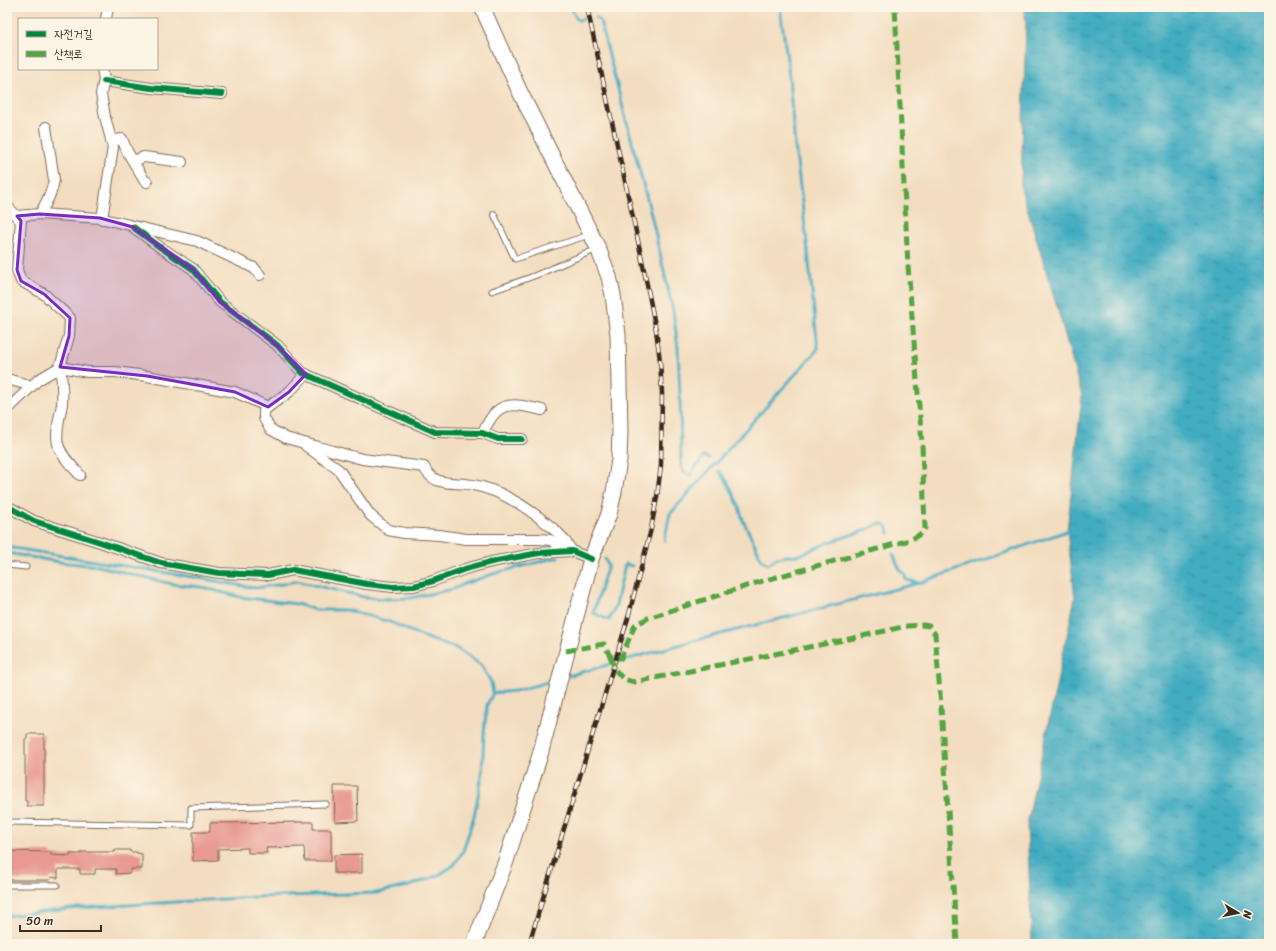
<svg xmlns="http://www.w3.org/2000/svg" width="1276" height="951" font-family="Sriracha,'Poor Story',sans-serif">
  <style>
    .water { fill: url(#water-ripples); stroke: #3e6b70 }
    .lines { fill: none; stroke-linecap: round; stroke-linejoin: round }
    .stream { stroke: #42acc1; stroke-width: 3 }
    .building { fill: #e89991 }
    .lane-casing { stroke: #7b6957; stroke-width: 7 }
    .street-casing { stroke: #7b6957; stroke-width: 12 }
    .primary-casing { stroke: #7b6957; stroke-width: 17 }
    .lane { stroke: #fff; stroke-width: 5 }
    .street { stroke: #fff; stroke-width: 10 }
    .primary { stroke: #fff; stroke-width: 15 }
    .rail-casing { stroke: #3b2a1e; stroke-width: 4.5 }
    .rail { stroke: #fcf5e5; stroke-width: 3; stroke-dasharray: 9; stroke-linecap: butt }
    .quiet { stroke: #54a441; stroke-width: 5; stroke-dasharray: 10 5; stroke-linecap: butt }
    .cycleway-casing { stroke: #fcf5e5; stroke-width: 8 }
    .cycleway { stroke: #00873e; stroke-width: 6 }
    .marked { fill: #7b2cbf; fill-opacity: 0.2; stroke: #7b2cbf; stroke-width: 3; stroke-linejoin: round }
  </style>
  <defs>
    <pattern id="water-ripples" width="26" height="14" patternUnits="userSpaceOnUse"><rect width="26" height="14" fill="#42acc1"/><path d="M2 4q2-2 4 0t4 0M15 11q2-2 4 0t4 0" fill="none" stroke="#388c9c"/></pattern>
  </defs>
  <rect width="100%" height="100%" fill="#fcf5e5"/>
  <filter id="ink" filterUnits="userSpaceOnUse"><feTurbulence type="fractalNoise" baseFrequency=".025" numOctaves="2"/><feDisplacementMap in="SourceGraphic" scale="8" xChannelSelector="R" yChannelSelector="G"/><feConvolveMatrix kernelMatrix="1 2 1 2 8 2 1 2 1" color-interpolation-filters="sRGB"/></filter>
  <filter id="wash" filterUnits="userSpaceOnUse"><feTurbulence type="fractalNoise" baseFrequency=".012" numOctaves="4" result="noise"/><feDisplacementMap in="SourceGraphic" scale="16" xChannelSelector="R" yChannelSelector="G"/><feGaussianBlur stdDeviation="0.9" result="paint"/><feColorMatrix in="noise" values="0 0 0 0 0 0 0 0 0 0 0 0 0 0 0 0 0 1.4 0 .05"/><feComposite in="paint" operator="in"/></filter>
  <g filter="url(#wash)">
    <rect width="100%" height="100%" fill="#f3ddc0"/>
    <path class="water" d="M 1024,7 L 1269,7 L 1269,944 L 1032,944 L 1027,824 L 1075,598 L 1067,531 L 1082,396 L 1057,307 L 1021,188 L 1026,25 Z"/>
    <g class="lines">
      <g class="stream">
        <path d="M 571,7 L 576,18 L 578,20 L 583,19"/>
        <path d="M 596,18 L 600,21 L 651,214 L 673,311 L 678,348 L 680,395 L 681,463 C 682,470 682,473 690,475 L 704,456 L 709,458"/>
        <path d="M 719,471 L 727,481 L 738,504 L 743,520 L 762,560 L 768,564 L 777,558 L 787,556 L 800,555 L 827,543 L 866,530 L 878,524 L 884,524 L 888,528 L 889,533"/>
        <path d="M 664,541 L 670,514 L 818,349 L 807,243 L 795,146 L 788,66 L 780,7"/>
        <path d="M 7,547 L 187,576 L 255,588 L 277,585 L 297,581 L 364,597 L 385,599 L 410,598 L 454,589 L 464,584 L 496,573 L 558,557"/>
        <path d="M 7,553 L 60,562 L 98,566 L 172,584 L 201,587 L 240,597 L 297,604 L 316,610 L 347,610 L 390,622 L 426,638 L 456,648 L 481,665 L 491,682 L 493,693 L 515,691 L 555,680"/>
        <path d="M 893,554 L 900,570 L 905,574 L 906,580 L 917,582"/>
        <path d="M 605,559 L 608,565 L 593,613 L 609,620 L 616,605 L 625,564 L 632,566"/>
        <path d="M 564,677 L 686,643 L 919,583 L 1067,531"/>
        <path d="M 7,916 L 79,908 L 256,897 L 376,893 L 409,886 L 439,875 L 454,865 L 463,851 L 474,816 L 482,776 L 484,733 L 487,705 L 493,693"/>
      </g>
    </g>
    <g id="blocks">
      <g class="building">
        <path d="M 27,734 L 44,734 L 44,806 L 27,806 L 27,801 L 25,801 L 25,739 L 27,739 Z"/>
        <path d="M 334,786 L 357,786 L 358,821 L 335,822 Z"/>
        <path d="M 313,822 L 313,829 L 331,829 L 331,861 L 305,861 L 304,847 L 266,848 L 267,853 L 248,853 L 248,848 L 218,849 L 218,860 L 193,861 L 193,832 L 210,832 L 210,823 Z"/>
        <path d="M 115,850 L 130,850 L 130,852 L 137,852 L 137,853 L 142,854 L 142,869 L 131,869 L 131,873 L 116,874 L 116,869 L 95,869 L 95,874 L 80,874 L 80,869 L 58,869 L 58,878 L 51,877 L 50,880 L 7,880 L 7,851 L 51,852 L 51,855 L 70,856 L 70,854 L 81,854 L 81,852 L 115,852 Z"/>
        <path d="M 362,854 L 362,873 L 334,873 L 334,855 Z"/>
      </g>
    </g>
  </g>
  <g filter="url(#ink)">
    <use href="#blocks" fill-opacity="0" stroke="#7b6957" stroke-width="1"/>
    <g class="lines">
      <g class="lane-casing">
        <g id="lane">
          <path d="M 494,214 L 515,259 L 589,235"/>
          <path d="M 492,291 L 534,276 L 597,249"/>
          <path d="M 7,565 L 26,567"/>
          <path d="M 7,822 L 191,825 L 191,808 L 326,804"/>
          <path d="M 7,885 L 57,885"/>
        </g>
      </g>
      <g class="street-casing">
        <g id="street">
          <path d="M 106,19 L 108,7"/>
          <path d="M 102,69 L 104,79 L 101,94 L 105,117 L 113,147 L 102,219"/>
          <path d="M 104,81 L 151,88 L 222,94"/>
          <path d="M 111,141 L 122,139 L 127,151 L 144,180 L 147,182"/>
          <path d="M 133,161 L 144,157 L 182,162"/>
          <path d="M 7,206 L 21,221 L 17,270 L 21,281 L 44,294 L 70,318 L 69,336 L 60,367 L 38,380 L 7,410"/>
          <path d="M 40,214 C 46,203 52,193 54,180 L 46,127"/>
          <path d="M 17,216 L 40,214 L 100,218 L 197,241 L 254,268 L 260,275"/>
          <path d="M 133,227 L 160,247 L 193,269 L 220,302 L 277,345 L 303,373 L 435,432 L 482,433 L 498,439 L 522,439"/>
          <path d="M 7,379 L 32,386"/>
          <path d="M 268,407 L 264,411 L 264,418 L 270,429 L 286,438 L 362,459 L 424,467 C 434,488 454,481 473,485 C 498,489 526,507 545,522 C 550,526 555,530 559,534 C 564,539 568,545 572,551"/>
          <path d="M 482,433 C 486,427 491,416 496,412 C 508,400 527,407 542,410"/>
          <path d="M 306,446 L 339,470 L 370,515 L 388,530 L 404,533 L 439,535 L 466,539 L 539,539 L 550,540 L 571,550"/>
          <path d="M 80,475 C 72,466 61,456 58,444 C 55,433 60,416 62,404 C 63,391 62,379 60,367 L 88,372 L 115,372 L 147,376 L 235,392 L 268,407 L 289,392 L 306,374"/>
          <path d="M 7,506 L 34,521 L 100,542 L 161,563 L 219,573 L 268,575 L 293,570 L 367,584 L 393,587 L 414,586 L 433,581 L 465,569 L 491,562 L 539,553 L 572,551 L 591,559"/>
        </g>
      </g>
      <g class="primary-casing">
        <path id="primary" d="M 474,944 L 506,861 L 540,755 L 591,559 L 609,514 L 614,492 L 619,460 L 620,432 L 618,335 L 613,295 L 609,277 L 598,248 L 519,90 L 482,7"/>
      </g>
      <use href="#lane" class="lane"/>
      <use href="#street" class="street"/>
      <use href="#primary" class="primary"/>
      <g class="rail-casing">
        <path id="rail" d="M 529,944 L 628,618 L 651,529 L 657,497 L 661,465 L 662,393 L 660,361 L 656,330 L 640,250 L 587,7"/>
      </g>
      <use href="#rail" class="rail"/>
      <g class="quiet">
        <path d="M 566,651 L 604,644 L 610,656 L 621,658 L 635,625 L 648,618 L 759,582 L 906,541 C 914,538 920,536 925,528 L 922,444 L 908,266 L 895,7"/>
        <path d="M 610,656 C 616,671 617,679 635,682 L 849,639 L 907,626 L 923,625 L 929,626 L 935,634 L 940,693 L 957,944"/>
      </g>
      <g class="cycleway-casing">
        <g id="cycleway">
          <path d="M 104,81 L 151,88 L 222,94"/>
          <path d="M 133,227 L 160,247 L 193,269 L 220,302 L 277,345 L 303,373 L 435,432 L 482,433 L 498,439 L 522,439"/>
          <path d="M 7,506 L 34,521 L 100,542 L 161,563 L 219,573 L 268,575 L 293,570 L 367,584 L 393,587 L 414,586 L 433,581 L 465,569 L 491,562 L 539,553 L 572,551 L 591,559"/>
        </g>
      </g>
      <use href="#cycleway" class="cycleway"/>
    </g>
  </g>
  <path class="marked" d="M 40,214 L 100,218 L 133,227 L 193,269 L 220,302 L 277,345 L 306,374 L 289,392 L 268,407 L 235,392 L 147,376 L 60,367 L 69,336 L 70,318 L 44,294 L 21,281 L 17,270 L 21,221 L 17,216 Z"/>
  <rect width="1276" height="951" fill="none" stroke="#fcf5e5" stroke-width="24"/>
  <rect x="18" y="18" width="140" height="52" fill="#fcf5e5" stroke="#afa495"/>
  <rect x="26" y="31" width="20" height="6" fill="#00873e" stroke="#afa495"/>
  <text x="54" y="38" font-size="12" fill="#3b2a1e">자전거길</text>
  <rect x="26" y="51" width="20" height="6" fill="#54a441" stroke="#afa495"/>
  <text x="54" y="58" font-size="12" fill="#3b2a1e">산책로</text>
  <g transform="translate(1238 913) rotate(100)" stroke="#fcf5e5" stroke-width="3" paint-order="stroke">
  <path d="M0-3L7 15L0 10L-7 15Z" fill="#3b2a1e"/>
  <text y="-6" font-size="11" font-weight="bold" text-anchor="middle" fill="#3b2a1e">N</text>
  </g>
  <path d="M20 925v6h81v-6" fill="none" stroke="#3b2a1e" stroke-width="2"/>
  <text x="26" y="925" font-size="12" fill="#3b2a1e" stroke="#fcf5e5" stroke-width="3" paint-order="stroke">50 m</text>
</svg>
